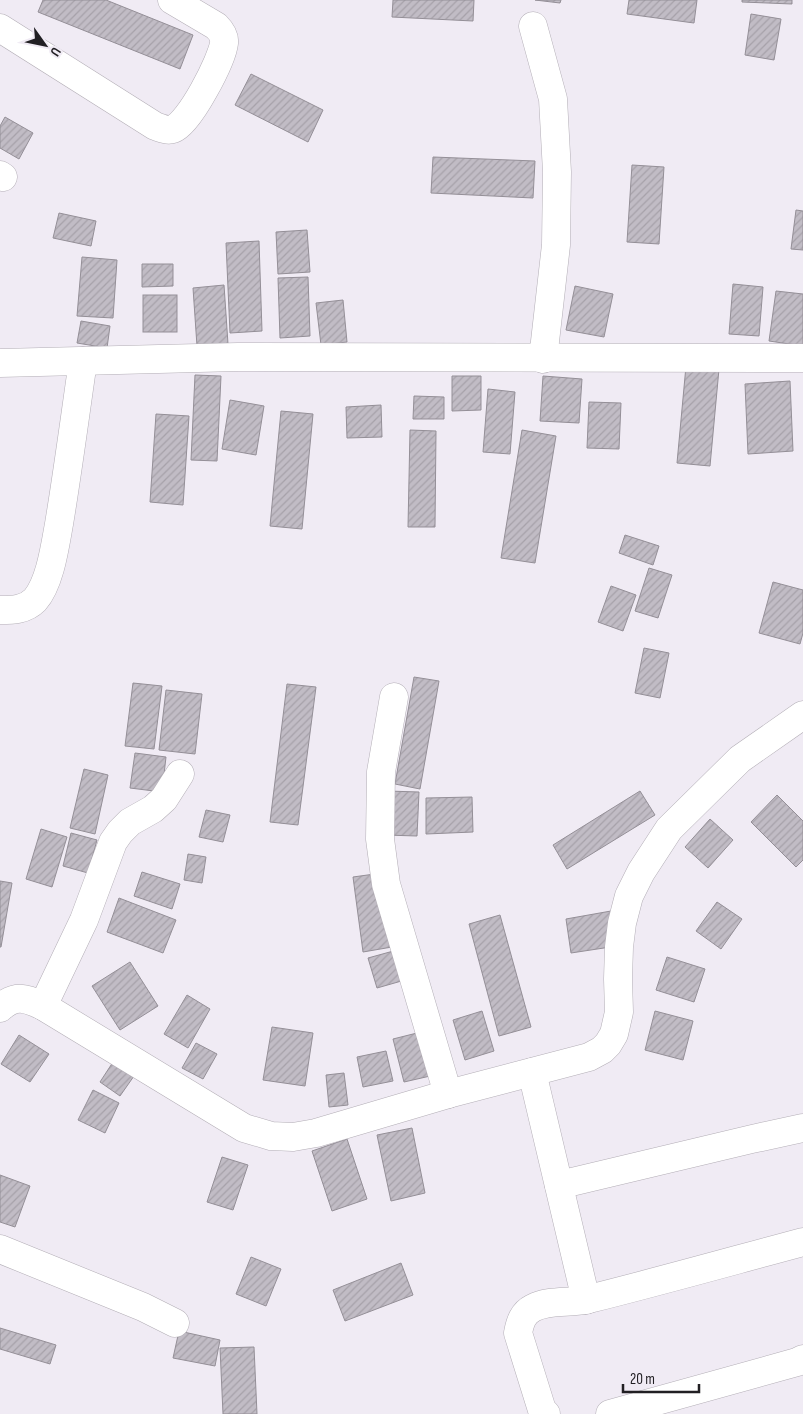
<svg xmlns="http://www.w3.org/2000/svg" width="803" height="1414" font-family="'Sofia Sans Condensed',sans-serif">
  <style>
    .building { fill: url(#building-hatch); stroke: #948f97 }
    .lines { fill: none; stroke-linecap: round; stroke-linejoin: round }
    .minor-casing { stroke: #b3aeb6; stroke-width: 29 }
    .minor { stroke: #fff; stroke-width: 28 }
  </style>
  <defs>
    <pattern id="building-hatch" width="6" height="6" patternUnits="userSpaceOnUse" patternTransform="scale(1.25)"><rect width="6" height="6" fill="#c1bcc5"/><path d="M-1 1l2-2M0 6l6-6M5 7l2-2" fill="none" stroke="#a6a1a9"/></pattern>
  </defs>
  <rect width="100%" height="100%" fill="#f0ebf4"/>
  <g class="building">
    <path d="M 43,0 L 106,0 L 193,35 L 180,69 L 38,12 Z"/>
    <path d="M 393,0 L 474,0 L 473,21 L 392,17 Z"/>
    <path d="M 535,0 L 561,0 L 560,3 Z"/>
    <path d="M 629,0 L 697,0 L 694,23 L 627,14 Z"/>
    <path d="M 742,0 L 792,0 L 792,4 L 742,2 Z"/>
    <path d="M 751,14 L 781,19 L 774,60 L 745,55 Z"/>
    <path d="M 251,74 L 323,110 L 308,142 L 235,105 Z"/>
    <path d="M 5,117 L 33,133 L 19,159 L 0,148 L 0,126 Z"/>
    <path d="M 433,157 L 535,161 L 533,198 L 431,193 Z"/>
    <path d="M 632,165 L 664,167 L 659,244 L 627,242 Z"/>
    <path d="M 796,210 L 803,211 L 803,250 L 791,249 Z"/>
    <path d="M 59,213 L 96,221 L 91,246 L 53,238 Z"/>
    <path d="M 307,230 L 310,272 L 278,274 L 276,232 Z"/>
    <path d="M 259,241 L 262,331 L 230,333 L 226,243 Z"/>
    <path d="M 82,257 L 117,260 L 113,318 L 77,316 Z"/>
    <path d="M 142,264 L 173,264 L 173,286 L 142,287 Z"/>
    <path d="M 308,277 L 310,336 L 280,338 L 278,278 Z"/>
    <path d="M 733,284 L 763,287 L 759,336 L 729,334 Z"/>
    <path d="M 224,285 L 228,344 L 197,346 L 193,288 Z"/>
    <path d="M 575,286 L 613,294 L 604,337 L 566,330 Z"/>
    <path d="M 776,291 L 803,294 L 803,346 L 769,341 Z"/>
    <rect x="143" y="295" width="34" height="37"/>
    <path d="M 343,300 L 347,342 L 321,345 L 316,303 Z"/>
    <path d="M 81,321 L 110,326 L 107,348 L 77,343 Z"/>
    <path d="M 686,366 L 719,369 L 710,466 L 677,463 Z"/>
    <path d="M 195,375 L 221,376 L 217,461 L 191,460 Z"/>
    <path d="M 452,376 L 481,376 L 481,410 L 452,411 Z"/>
    <path d="M 543,376 L 582,379 L 579,423 L 540,421 Z"/>
    <path d="M 790,381 L 793,451 L 748,454 L 745,384 Z"/>
    <path d="M 488,389 L 515,392 L 510,454 L 483,452 Z"/>
    <path d="M 414,396 L 444,397 L 444,419 L 413,419 Z"/>
    <path d="M 230,400 L 264,406 L 256,455 L 222,449 Z"/>
    <path d="M 589,402 L 621,403 L 619,449 L 587,448 Z"/>
    <path d="M 381,405 L 382,437 L 347,438 L 346,407 Z"/>
    <path d="M 281,411 L 313,414 L 302,529 L 270,526 Z"/>
    <path d="M 156,414 L 189,416 L 183,505 L 150,502 Z"/>
    <path d="M 410,430 L 436,431 L 435,527 L 408,527 Z"/>
    <path d="M 522,430 L 556,436 L 535,563 L 501,558 Z"/>
    <path d="M 625,535 L 659,546 L 653,565 L 619,553 Z"/>
    <path d="M 649,568 L 672,575 L 658,618 L 635,611 Z"/>
    <path d="M 773,582 L 803,590 L 803,633 L 800,644 L 759,633 Z"/>
    <path d="M 611,586 L 636,595 L 623,631 L 598,622 Z"/>
    <path d="M 644,648 L 669,653 L 660,698 L 635,693 Z"/>
    <path d="M 414,677 L 439,681 L 420,789 L 395,784 Z"/>
    <path d="M 133,683 L 162,686 L 154,749 L 125,746 Z"/>
    <path d="M 287,684 L 316,687 L 298,825 L 270,822 Z"/>
    <path d="M 166,690 L 202,694 L 195,754 L 159,750 Z"/>
    <path d="M 135,753 L 166,757 L 162,792 L 130,788 Z"/>
    <path d="M 84,769 L 108,775 L 95,834 L 70,828 Z"/>
    <path d="M 387,791 L 419,792 L 417,836 L 385,835 Z"/>
    <path d="M 640,791 L 655,815 L 567,869 L 553,845 Z"/>
    <path d="M 777,795 L 803,821 L 803,860 L 796,867 L 751,822 Z"/>
    <path d="M 472,797 L 473,832 L 426,834 L 426,798 Z"/>
    <path d="M 206,810 L 230,815 L 223,842 L 199,837 Z"/>
    <path d="M 710,819 L 733,840 L 708,868 L 685,847 Z"/>
    <path d="M 41,829 L 67,837 L 52,887 L 26,879 Z"/>
    <path d="M 71,833 L 97,840 L 88,873 L 63,866 Z"/>
    <path d="M 188,854 L 206,857 L 202,883 L 184,880 Z"/>
    <path d="M 142,872 L 180,884 L 172,909 L 134,896 Z"/>
    <path d="M 382,873 L 392,947 L 363,952 L 353,877 Z"/>
    <path d="M 0,881 L 12,883 L 1,947 L 0,947 Z"/>
    <path d="M 119,898 L 176,920 L 163,953 L 107,932 Z"/>
    <path d="M 717,902 L 742,919 L 721,949 L 696,931 Z"/>
    <path d="M 611,911 L 617,946 L 571,953 L 566,919 Z"/>
    <path d="M 500,915 L 531,1027 L 499,1036 L 469,924 Z"/>
    <path d="M 397,950 L 405,980 L 377,988 L 368,958 Z"/>
    <path d="M 667,957 L 705,969 L 694,1002 L 656,990 Z"/>
    <path d="M 130,962 L 158,1006 L 120,1030 L 92,986 Z"/>
    <path d="M 187,995 L 210,1009 L 188,1048 L 164,1034 Z"/>
    <path d="M 482,1011 L 494,1051 L 465,1060 L 453,1020 Z"/>
    <path d="M 655,1011 L 693,1021 L 683,1060 L 645,1050 Z"/>
    <path d="M 272,1027 L 313,1033 L 305,1086 L 263,1080 Z"/>
    <path d="M 429,1030 L 439,1074 L 404,1082 L 393,1039 Z"/>
    <path d="M 19,1035 L 49,1054 L 30,1082 L 1,1064 Z"/>
    <path d="M 196,1043 L 217,1054 L 203,1079 L 182,1068 Z"/>
    <path d="M 386,1051 L 393,1081 L 363,1087 L 357,1057 Z"/>
    <path d="M 113,1062 L 134,1076 L 120,1096 L 100,1082 Z"/>
    <path d="M 344,1073 L 348,1105 L 329,1107 L 326,1075 Z"/>
    <path d="M 93,1090 L 119,1103 L 105,1133 L 78,1120 Z"/>
    <path d="M 412,1128 L 425,1193 L 391,1201 L 377,1135 Z"/>
    <path d="M 347,1139 L 367,1199 L 332,1211 L 312,1151 Z"/>
    <path d="M 222,1157 L 248,1165 L 233,1210 L 207,1202 Z"/>
    <path d="M 0,1175 L 30,1186 L 15,1227 L 0,1222 Z"/>
    <path d="M 251,1257 L 281,1269 L 266,1306 L 236,1294 Z"/>
    <path d="M 401,1263 L 413,1295 L 345,1321 L 333,1290 Z"/>
    <path d="M 0,1328 L 56,1345 L 50,1364 L 0,1349 Z"/>
    <path d="M 179,1331 L 220,1340 L 215,1366 L 173,1358 Z"/>
    <path d="M 254,1347 L 257,1414 L 223,1414 L 220,1348 Z"/>
  </g>
  <g class="lines">
    <g class="minor-casing">
      <g id="minor">
        <path d="M 533,26 L 553,99 L 557,172 L 556,245 L 543,359"/>
        <path d="M 0,28 L 155,126 C 161,128 167,131 173,129 C 189,124 222,60 224,43 C 225,36 221,31 216,26 L 172,0"/>
        <path d="M 0,175 L 3,177"/>
        <path d="M 0,363 L 238,357 L 803,358"/>
        <path d="M 0,610 C 13,610 25,610 35,600 C 50,583 55,546 59,524 C 68,470 75,416 83,361"/>
        <path d="M 394,697 L 381,772 L 380,839 L 386,884 L 448,1094"/>
        <path d="M 43,1006 L 84,920 L 113,842 L 120,832 L 130,822 L 153,809 L 164,799 L 180,774"/>
        <path d="M 0,1008 C 15,994 26,998 43,1006 L 244,1128 L 271,1136 L 293,1137 L 316,1133 L 448,1094 L 589,1057 L 602,1050 L 608,1044 L 614,1034 L 619,1012 L 618,979 L 619,947 L 622,923 L 629,896 L 641,872 L 669,829 L 740,759 L 803,715"/>
        <path d="M 532,1072 L 586,1300"/>
        <path d="M 559,1185 L 752,1139 L 803,1128"/>
        <path d="M 0,1249 L 143,1307 L 175,1323"/>
        <path d="M 546,1414 L 542,1410 L 518,1333 C 520,1322 523,1313 533,1308 C 550,1299 571,1304 589,1299 C 661,1281 732,1261 803,1242"/>
        <path d="M 610,1414 L 797,1362 L 803,1359"/>
      </g>
    </g>
    <use href="#minor" class="minor"/>
  </g>
  <g transform="translate(45 45) rotate(123)" stroke="#f0ebf4" stroke-width="4" paint-order="stroke">
  <path d="M0-4L9 19L0 12L-9 19Z" fill="#211f23"/>
  <text y="-8" font-size="14" font-weight="bold" text-anchor="middle" fill="#211f23">U</text>
  </g>
  <path d="M623 1384v8h76v-8" fill="none" stroke="#211f23" stroke-width="2.5"/>
  <text x="630" y="1384" font-size="15" fill="#211f23" stroke="#f0ebf4" stroke-width="4" paint-order="stroke">20 m</text>
</svg>
